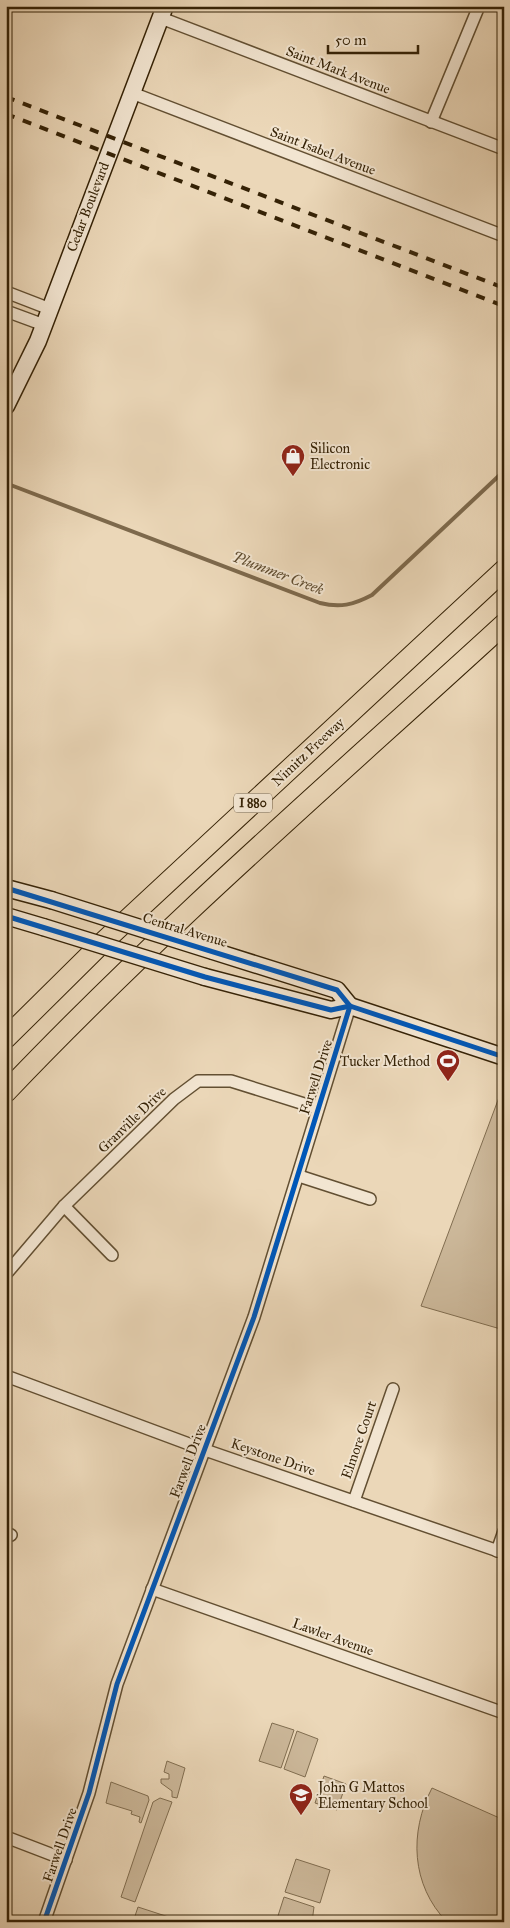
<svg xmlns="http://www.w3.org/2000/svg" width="510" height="1928" font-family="'IM FELL Great Primer',serif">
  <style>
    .green { fill: #ccb89a; stroke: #806d50 }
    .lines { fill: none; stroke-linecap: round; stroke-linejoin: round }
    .stream { stroke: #7d694c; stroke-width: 4 }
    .street-casing { stroke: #624f32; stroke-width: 14 }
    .secondary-casing { stroke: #352206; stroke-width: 19 }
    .highway-casing { stroke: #352206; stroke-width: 22 }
    .street { stroke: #f2e5d1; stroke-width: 11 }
    .secondary { stroke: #f2e5d1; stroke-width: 16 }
    .highway { stroke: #ebd7b8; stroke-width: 20 }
    .rail { stroke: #352206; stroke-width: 4; stroke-dasharray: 9 9; stroke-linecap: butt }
    .secondary-bridge-casing { stroke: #352206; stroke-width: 19; stroke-linecap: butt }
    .secondary-bridge { stroke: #f2e5d1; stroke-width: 16 }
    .cycleway-casing { stroke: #f2e5d1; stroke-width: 8 }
    .cycleway { stroke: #0057b8; stroke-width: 5 }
    .labels { text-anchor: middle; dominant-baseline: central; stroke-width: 4; stroke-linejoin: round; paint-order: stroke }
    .shield { fill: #f2e5d1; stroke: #6e5c43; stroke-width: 1 }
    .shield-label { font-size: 12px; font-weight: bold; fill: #352206 }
    .street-label { font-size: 14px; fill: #352206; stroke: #f2e5d1 }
    .poi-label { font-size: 14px; fill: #352206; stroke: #f2e5d1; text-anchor: start }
    .water-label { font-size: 15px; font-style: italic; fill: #5f4c2f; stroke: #f2e5d1 }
  </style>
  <rect width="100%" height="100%" fill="#ebd7b8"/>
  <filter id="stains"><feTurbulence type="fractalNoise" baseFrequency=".004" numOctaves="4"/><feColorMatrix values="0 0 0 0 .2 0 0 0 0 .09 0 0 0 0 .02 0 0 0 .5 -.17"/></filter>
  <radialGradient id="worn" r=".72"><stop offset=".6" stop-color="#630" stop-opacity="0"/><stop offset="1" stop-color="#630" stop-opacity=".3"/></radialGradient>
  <g class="green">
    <path d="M 504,1084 L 504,1330 L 421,1306 Z"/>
    <path d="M 272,1723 L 294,1730 L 281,1768 L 259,1761 Z"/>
    <path d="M 297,1731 L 318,1739 L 305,1777 L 284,1769 Z"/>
    <path d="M 167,1761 L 185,1768 L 177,1798 L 172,1797 L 172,1791 L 161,1783 L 161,1779 L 169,1779 L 169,1774 L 164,1772 Z"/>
    <path d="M 324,1776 L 346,1784 L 337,1810 L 315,1803 Z"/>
    <path d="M 111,1782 L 148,1796 L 149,1800 L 141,1823 L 139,1822 L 140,1817 L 131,1814 L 132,1811 L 106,1803 Z"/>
    <path d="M 432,1788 L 504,1820 L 504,1914 L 499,1922 L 447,1922 C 411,1885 409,1832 432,1788 Z"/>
    <path d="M 160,1798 L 172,1802 L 135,1902 L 121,1897 L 153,1802 Z"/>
    <path d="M 296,1859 L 330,1870 L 320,1903 L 285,1892 Z"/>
    <path d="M 284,1897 L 314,1907 L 312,1922 L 276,1922 Z"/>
    <path d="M 138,1907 L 181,1921 L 181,1922 L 133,1922 Z"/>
  </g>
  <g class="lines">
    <path class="stream" d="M 8,484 L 320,603 C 340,608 353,605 372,595 L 504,471"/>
    <g class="street-casing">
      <g id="street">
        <path d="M 161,18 L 504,149"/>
        <path d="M 132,93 L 504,236"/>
        <path d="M 431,122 L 479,6"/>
        <path d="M 6,292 L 50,309"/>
        <path d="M 6,311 L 44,325"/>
        <path d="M 299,1176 L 370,1199"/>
        <path d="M 64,1206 L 112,1255"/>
        <path d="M 6,1274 L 64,1206 L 174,1099 L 198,1081 L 231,1081 L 317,1108"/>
        <path d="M 6,1376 L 205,1450 L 504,1553"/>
        <path d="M 354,1501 L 393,1389"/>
        <path d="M 6,1533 L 11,1535"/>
        <path d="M 497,1551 L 504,1531"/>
        <path d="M 152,1589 L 504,1713"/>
        <path d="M 6,1837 L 66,1860"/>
        <path d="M 44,1922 L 89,1793 L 117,1684 L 254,1317 L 350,1006"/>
      </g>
    </g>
    <g class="secondary-casing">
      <g id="secondary">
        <path d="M 6,406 L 38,341 L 165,6"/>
        <path d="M 6,888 L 51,900"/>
        <path d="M 6,916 L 43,927"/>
        <path d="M 213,951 L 337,990 L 350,1006"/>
        <path d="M 205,977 L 331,1010 L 350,1006 L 504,1057"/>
      </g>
    </g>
    <g class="highway-casing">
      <g id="highway">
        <path d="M 6,1038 L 100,945 L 504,570"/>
        <path d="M 6,1092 C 163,927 336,778 504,624"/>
      </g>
    </g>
    <use href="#street" class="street"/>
    <use href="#secondary" class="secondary"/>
    <use href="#highway" class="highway"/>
    <g class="rail">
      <path d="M 6,97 L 504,288"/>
      <path d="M 6,114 L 504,306"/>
    </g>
    <g class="secondary-bridge-casing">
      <g id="secondary-bridge">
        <path d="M 51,900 L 213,951"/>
        <path d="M 43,927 L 205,977"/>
      </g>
    </g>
    <use href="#secondary-bridge" class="secondary-bridge"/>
    <g class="cycleway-casing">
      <g id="cycleway">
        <path d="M 6,888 L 337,990 L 350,1006"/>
        <path d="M 6,916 L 205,977 L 331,1010 L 350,1006 L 504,1057"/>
        <path d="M 44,1922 L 89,1793 L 117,1684 L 254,1317 L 350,1006"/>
      </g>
    </g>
    <use href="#cycleway" class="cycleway"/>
  </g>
  <defs>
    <g id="shop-pin" transform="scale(1.25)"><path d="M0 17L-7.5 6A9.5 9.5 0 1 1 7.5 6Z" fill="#8f2418" stroke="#f2e5d1"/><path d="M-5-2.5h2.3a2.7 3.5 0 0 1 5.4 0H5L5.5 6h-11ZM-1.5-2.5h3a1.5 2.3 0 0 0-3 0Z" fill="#fff"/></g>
    <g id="stadium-pin" transform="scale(1.25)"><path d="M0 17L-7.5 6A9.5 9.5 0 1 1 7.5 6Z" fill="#8f2418" stroke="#f2e5d1"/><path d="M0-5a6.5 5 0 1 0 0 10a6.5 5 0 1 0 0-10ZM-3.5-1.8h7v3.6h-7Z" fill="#fff"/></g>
    <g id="school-pin" transform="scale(1.25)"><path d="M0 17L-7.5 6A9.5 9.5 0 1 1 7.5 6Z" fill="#8f2418" stroke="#f2e5d1"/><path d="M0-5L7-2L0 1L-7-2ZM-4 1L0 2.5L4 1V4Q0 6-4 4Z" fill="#fff"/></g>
  </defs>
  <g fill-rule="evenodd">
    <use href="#shop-pin" x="293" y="456"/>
    <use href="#stadium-pin" x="448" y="1061"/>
    <use href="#school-pin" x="301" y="1795"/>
  </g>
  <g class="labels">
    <rect class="shield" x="234" y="793.5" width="38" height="19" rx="4"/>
    <g class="shield-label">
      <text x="253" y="803">I 880</text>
    </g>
    <g class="street-label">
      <text transform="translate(338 70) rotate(21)">Saint Mark Avenue</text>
      <text transform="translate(323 151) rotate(21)">Saint Isabel Avenue</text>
      <text transform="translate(88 207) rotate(-69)">Cedar Boulevard</text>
      <text transform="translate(308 752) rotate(-43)">Nimitz Freeway</text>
      <text transform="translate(185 930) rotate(17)">Central Avenue</text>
      <text transform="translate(316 1077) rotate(-72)">Farwell Drive</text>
      <text transform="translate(132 1120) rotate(-44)">Granville Drive</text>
      <text transform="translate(359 1440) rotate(-71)">Elmore Court</text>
      <text transform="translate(273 1457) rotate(19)">Keystone Drive</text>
      <text transform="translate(188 1461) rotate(-69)">Farwell Drive</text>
      <text transform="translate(333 1637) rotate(20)">Lawler Avenue</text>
      <text transform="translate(60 1845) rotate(-71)">Farwell Drive</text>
    </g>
    <g class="poi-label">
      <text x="310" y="448">Silicon<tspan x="310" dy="16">Electronic</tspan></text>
      <text x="430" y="1061" text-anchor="end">Tucker Method</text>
      <text x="318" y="1787">John G Mattos<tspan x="318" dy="16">Elementary School</tspan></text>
    </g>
    <g class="water-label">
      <text transform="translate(278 573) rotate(21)">Plummer Creek</text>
    </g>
  </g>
  <rect width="510" height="1928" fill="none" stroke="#ebd7b8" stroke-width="25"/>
  <rect x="8" y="8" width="495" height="1913" fill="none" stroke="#352206" stroke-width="2.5"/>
  <rect x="12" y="12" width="485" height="1903" fill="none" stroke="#352206"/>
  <path d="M328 45v8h90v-8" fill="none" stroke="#352206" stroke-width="2.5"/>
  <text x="335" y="45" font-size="15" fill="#352206" stroke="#f2e5d1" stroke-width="4" paint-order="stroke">50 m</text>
  <rect width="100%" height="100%" filter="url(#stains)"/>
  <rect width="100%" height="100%" fill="url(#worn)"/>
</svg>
